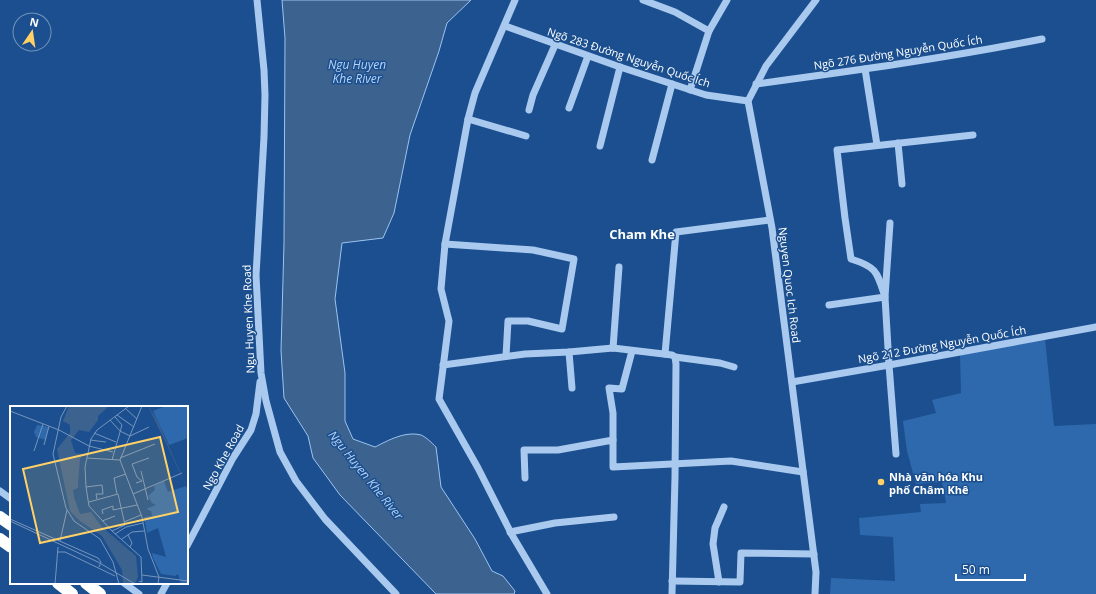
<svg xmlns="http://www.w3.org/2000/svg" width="1096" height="594" font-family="'Open Sans',sans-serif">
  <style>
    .green { fill: #2e69ad }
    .water { fill: #3c6290; stroke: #9cc4f0 }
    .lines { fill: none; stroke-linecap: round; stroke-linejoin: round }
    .minor { stroke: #a9c9ee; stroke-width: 7 }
    .highway { stroke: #fff; stroke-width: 12 }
    .poi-dot { fill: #ffd166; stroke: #1b4f8f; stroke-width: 1.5 }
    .labels { text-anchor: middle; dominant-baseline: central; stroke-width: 3; stroke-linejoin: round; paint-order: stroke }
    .street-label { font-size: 11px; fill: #fff; stroke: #1b4f8f }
    .poi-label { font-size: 11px; font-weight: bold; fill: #fff; stroke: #1b4f8f; text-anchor: start }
    .water-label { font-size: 12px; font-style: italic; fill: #b5d3f5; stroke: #1b4f8f }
    .quarter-label { font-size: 13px; font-weight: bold; fill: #fff; stroke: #1b4f8f }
    .inset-road { fill: none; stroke: #7695bc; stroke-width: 1 }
    .view { fill: #ffd166; fill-opacity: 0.15; stroke: #ffd166; stroke-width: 2 }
    .inset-edge { fill: none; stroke: #fff; stroke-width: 2 }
  </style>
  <rect width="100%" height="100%" fill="#1b4f8f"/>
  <path class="green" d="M 1045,339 L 1054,426 L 1096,424 L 1096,594 L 830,594 L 831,578 L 895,581 L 893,537 L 860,535 L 859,518 L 921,512 L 920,504 L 946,503 L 942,482 L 916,484 L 907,451 L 903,421 L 936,413 L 932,400 L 961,393 L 960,355 Z"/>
  <path class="water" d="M 282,0 L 471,0 L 447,23 L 439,51 L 410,135 L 394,213 L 383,238 L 342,243 L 335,299 L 345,373 L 345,421 L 353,439 L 375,447 C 389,440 405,431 421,435 C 426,437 432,443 436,447 L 441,487 L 475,539 L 492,571 L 503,576 L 515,591 L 514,594 L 436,594 L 340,495 L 313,458 L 308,436 L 284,398 L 281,351 L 284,243 L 285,38 Z"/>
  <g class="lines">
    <g class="minor">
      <path d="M 257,0 L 264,70 L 265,95 L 264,137 L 256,275 L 261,373 L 266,401 L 280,452 L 296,481 L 325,519 L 396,594"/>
      <path d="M 515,0 L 475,93 L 468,119 L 445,244 L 441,289 L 449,321 L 439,399 L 478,468 L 512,535 L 547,594"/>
      <path d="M 643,0 L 675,12 L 709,31"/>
      <path d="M 505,26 L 620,67 L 706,95 L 748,101"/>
      <path d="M 865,69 L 877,145"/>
      <path d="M 756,84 C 852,71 947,58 1042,39"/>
      <path d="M 690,90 L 709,31 L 727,0"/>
      <path d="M 569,108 L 588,56"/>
      <path d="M 529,110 L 533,95 L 555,45"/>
      <path d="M 468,119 L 526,136"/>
      <path d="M 898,143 L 902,184"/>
      <path d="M 600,146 L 620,67"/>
      <path d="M 652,160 L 672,84"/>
      <path d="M 890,223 L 885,297 L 889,365 L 896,454"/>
      <path d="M 445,244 L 533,250 L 574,259 L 562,329 L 528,321 L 508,321 L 506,356"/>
      <path d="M 829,305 L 885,297 C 877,272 877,267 851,259 L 845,218 L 837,150 L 973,135"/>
      <path d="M 613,348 L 619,267"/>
      <path d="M 569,352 L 572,388"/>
      <path d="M 665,354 L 676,232 L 770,220"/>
      <path d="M 675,357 L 720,363 L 734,367"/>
      <path d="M 443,365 L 525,354 L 569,352 L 613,348 L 672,355 L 675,357 L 676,364 L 675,477 L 672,594"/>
      <path d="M 792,382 L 889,365 L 1096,327"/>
      <path d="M 613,440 L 613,413 L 609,388 L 622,389 L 632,351"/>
      <path d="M 525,478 L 524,450 L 558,450 L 613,440 L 613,467 L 731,461 L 803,472"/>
      <path d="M 0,491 L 11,499"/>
      <path d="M 510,532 L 555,523 L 614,517"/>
      <path d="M 187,546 L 233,458 L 251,430 L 256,414 L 260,382"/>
      <path d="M 672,581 L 740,582 L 741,553 L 814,554"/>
      <path d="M 719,582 L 713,544 L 715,528 L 724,507"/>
      <path d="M 124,583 L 139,594"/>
      <path d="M 161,594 L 167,583"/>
      <path d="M 815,594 L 816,572 L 772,228 L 748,101 L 766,66 L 816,0"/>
    </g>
    <g class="highway">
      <path d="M 0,517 L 11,525"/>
      <path d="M 0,539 L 11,547"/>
      <path d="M 58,583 L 72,594"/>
      <path d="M 86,583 L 100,594"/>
    </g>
  </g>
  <circle class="poi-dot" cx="881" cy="482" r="4"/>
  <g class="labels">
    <g class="street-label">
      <text transform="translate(898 52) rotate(-9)">Ngõ 276 Đường Nguyễn Quốc Ích</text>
      <text transform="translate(629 57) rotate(18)">Ngõ 283 Đường Nguyễn Quốc Ích</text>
      <text transform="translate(790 285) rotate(83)">Nguyen Quoc Ich Road</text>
      <text transform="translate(248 319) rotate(-92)">Ngu Huyen Khe Road</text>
      <text transform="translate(942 344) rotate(-10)">Ngõ 212 Đường Nguyễn Quốc Ích</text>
      <text transform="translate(223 457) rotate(-61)">Ngo Khe Road</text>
    </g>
    <g class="poi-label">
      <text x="889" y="476">Nhà văn hóa Khu<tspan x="889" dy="13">phố Châm Khê</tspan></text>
    </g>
    <g class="water-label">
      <text x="357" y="64">Ngu Huyen<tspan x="357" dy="14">Khe River</tspan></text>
      <text transform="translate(366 475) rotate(51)">Ngu Huyen Khe River</text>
    </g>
    <g class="quarter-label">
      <text x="642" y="234">Cham Khe</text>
    </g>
  </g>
  <g transform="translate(10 406)">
    <rect width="178" height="178" fill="#1b4f8f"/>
    <path d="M 156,0 L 178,0 L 178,32 L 159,39 L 143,5 ZM 27,19 L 39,21 L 36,34 L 26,31 L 24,26 ZM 154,75 L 158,86 L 176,80 L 178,85 L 178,178 L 171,178 L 168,168 L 165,170 L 151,168 L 143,152 L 142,147 L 156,151 L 148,122 L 137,127 L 134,111 L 142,110 L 141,105 L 136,103 L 146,99 L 142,97 L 138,90 L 145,84 L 144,80 Z" fill="#2e69ad"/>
    <path d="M 59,0 L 99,0 L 88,10 L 88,14 L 79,26 L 69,24 L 61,34 L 65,47 L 73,48 L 70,53 L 68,78 L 68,82 L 63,84 L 64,91 L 70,108 L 81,106 L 91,120 L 126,150 L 128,171 L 125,178 L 113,178 L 112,164 L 92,130 L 70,115 L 60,105 L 47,43 L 60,27 L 60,19 L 53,15 ZM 138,0 L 147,14 L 178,84 L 156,37 Z" fill="#3c6290"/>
    <path class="inset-road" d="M 57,0 L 51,11 L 43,48 L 56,102 L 64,115 L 90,133 L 103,156 L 109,178M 119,0 L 87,24 L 81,33 L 75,61 L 76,81 L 79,100 L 102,125 L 131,151 L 132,176 L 129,175M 132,0 L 110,54 L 132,111 L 138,143 L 149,171 L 148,178M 116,3 L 127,13M 0,5 L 49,24 L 79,40 L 103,46M 107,9 L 124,21M 100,14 L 110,25 L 120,30 L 139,21M 84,27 L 106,36M 80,34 L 96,36M 34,39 L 39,20M 24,45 L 33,18M 77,52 L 110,54M 110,52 L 145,38M 102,54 L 112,19 L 105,11M 131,65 L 138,94M 126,77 L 132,75 L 127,71 L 122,58 L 139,52M 76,81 L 92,79 L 93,88 L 86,88 L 87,93M 107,88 L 104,72 L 116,68M 123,88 L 172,67M 79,96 L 108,88 L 115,119 L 102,125M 93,108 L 92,104 L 103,100 L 103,104 L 127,99M 0,113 L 88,152 L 91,156 L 89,161M 0,115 L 88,156 L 125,178M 92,115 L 105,110M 114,116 L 131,109M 105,128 L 116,121 L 133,117M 118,129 L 122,137 L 120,141M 112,133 L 122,126 L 134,125M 50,135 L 57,104M 47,146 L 55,146 L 105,170M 132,169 L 178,175M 45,178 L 48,141"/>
    <path class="view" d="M 150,31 L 168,106 L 30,137 L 13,63 Z"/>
    <rect width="178" height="178" class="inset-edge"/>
  </g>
  <g transform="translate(32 32) rotate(13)"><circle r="19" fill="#1b4f8f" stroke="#7695bc"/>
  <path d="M0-3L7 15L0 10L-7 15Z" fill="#ffd166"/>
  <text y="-6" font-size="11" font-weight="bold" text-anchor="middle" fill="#ffffff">N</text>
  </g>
  <path d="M956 574v6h69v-6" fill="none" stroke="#ffffff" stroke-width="2"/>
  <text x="962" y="574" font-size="12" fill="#ffffff" stroke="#1b4f8f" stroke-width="3" paint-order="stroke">50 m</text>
</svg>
